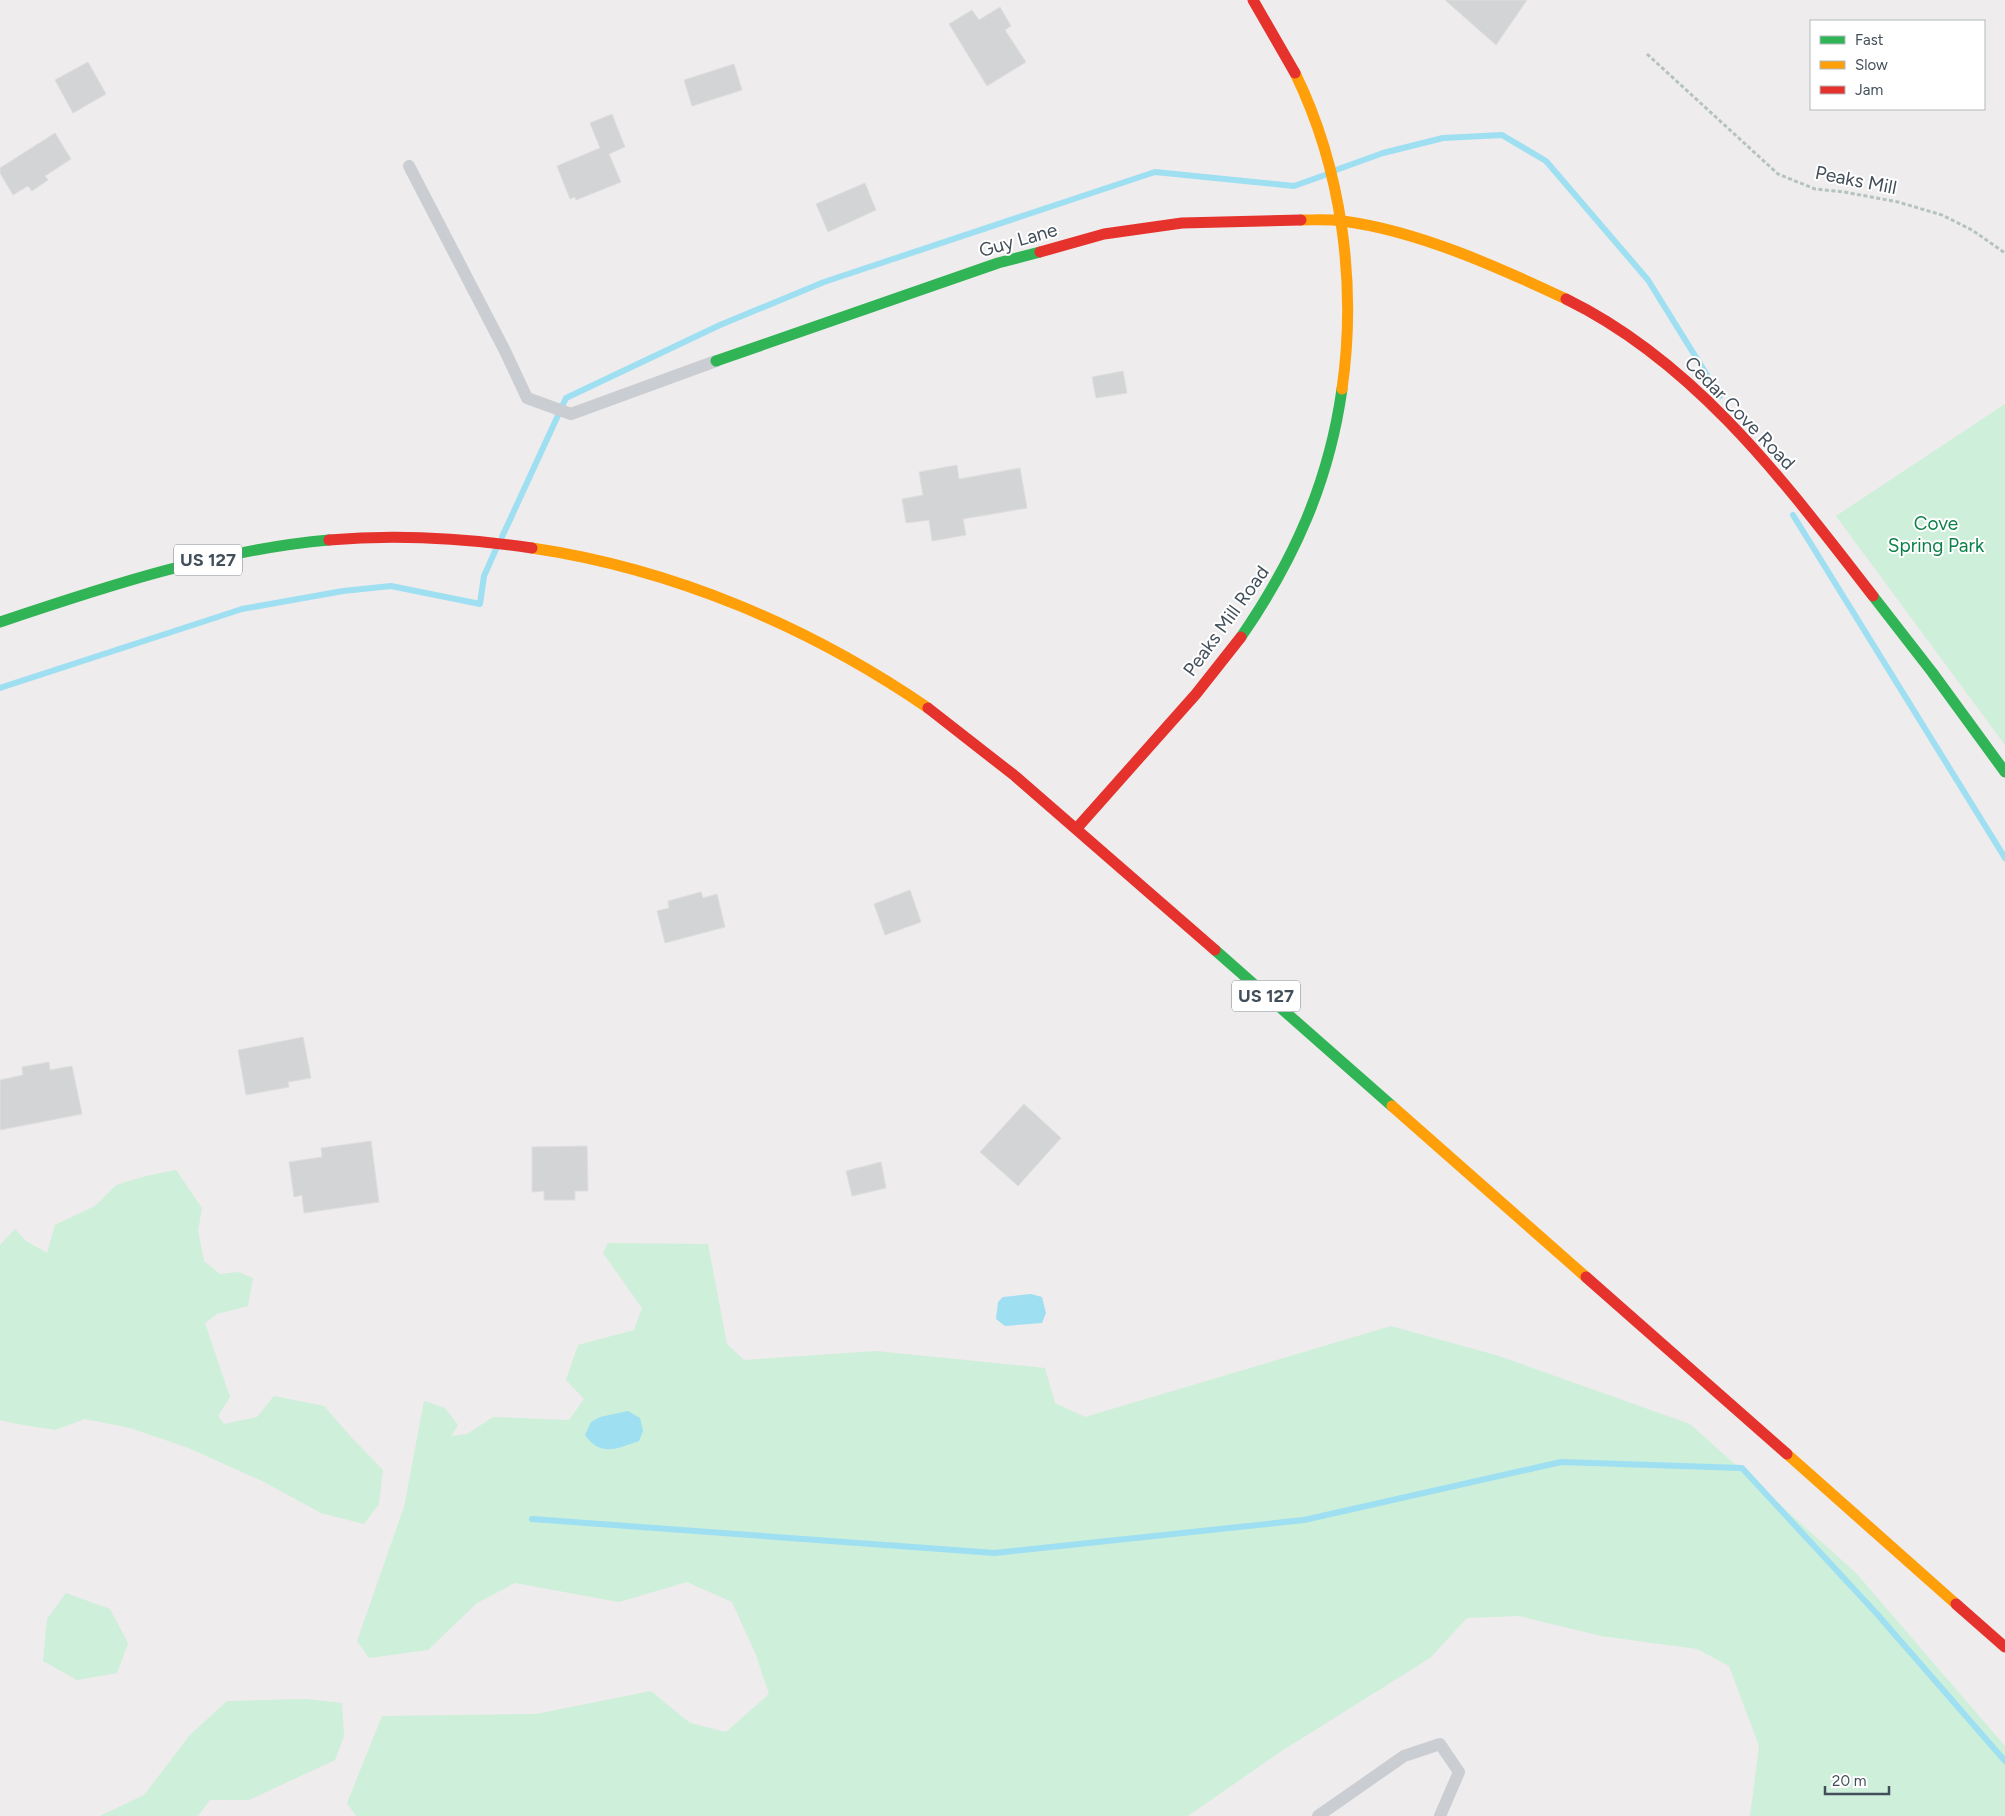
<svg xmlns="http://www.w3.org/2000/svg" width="2005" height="1816" font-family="Figtree,sans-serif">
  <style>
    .green { fill: #ceefda }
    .water { fill: #9edff2 }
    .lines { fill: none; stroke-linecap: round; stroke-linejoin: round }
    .stream { stroke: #9edff2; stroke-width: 6 }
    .building { fill: #d3d4d5; stroke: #dededf }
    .path { stroke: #b5c3bf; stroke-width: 3; stroke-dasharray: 4 2.5; stroke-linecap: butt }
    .lane { stroke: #cacdd1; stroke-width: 12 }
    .fast { stroke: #30b455; stroke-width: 11 }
    .slow { stroke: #ff9f0a; stroke-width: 11 }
    .jam { stroke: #e5322d; stroke-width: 11 }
    .labels { text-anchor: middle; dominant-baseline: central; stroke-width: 4; stroke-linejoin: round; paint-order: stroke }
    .shield { fill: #fff; stroke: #7b848c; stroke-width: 1 }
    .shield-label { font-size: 18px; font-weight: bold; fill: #424f5a }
    .street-label { font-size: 19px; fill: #424f5a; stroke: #fff }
    .park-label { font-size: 19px; fill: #0d8148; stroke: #fff }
  </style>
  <rect width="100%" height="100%" fill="#eeecec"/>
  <g class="green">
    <path d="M 2005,404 L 2005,745 L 1836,516 Z"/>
    <path d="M 176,1170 L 202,1208 L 198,1231 L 204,1261 L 220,1274 L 238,1272 L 253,1278 L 248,1306 L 217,1314 L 205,1323 L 230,1397 L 218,1416 L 224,1424 L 257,1417 L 274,1396 L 324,1406 L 352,1438 L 383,1470 L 379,1504 L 364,1524 L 321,1513 L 262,1481 L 186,1447 L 130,1428 L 85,1419 L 55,1430 L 12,1423 L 0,1420 L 0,1245 L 15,1229 L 26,1241 L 47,1253 L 55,1225 L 95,1206 L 116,1185 L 146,1176 Z"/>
    <path d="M 608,1243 L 708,1244 L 727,1344 L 744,1360 L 876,1351 L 1045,1368 L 1055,1403 L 1085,1417 L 1391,1326 L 1499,1356 L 1690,1424 L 1855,1572 L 2005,1746 L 2005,1816 L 1750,1816 L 1759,1746 L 1729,1666 L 1697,1649 L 1601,1636 L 1519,1616 L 1467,1618 L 1430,1658 L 1280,1752 L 1188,1816 L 356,1816 L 347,1803 L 382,1716 L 536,1714 L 651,1691 L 690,1723 L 726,1732 L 769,1694 L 756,1655 L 732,1602 L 687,1582 L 619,1602 L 515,1583 L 477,1603 L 428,1650 L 369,1658 L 357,1641 L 404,1507 L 424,1401 L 445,1408 L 458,1425 L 451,1436 L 467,1434 L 493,1417 L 569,1420 L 584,1399 L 566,1380 L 578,1345 L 634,1330 L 642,1308 L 603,1253 Z"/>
    <path d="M 66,1593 L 110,1609 L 128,1643 L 117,1673 L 77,1680 L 43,1661 L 47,1619 Z"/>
    <path d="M 306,1699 L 342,1703 L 344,1736 L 335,1760 L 249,1800 L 210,1800 L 198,1816 L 100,1816 L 144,1795 L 190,1735 L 227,1701 Z"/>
  </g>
  <g class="water">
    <path d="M 1031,1294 L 1042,1297 L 1046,1313 L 1042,1323 L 1005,1326 L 996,1319 L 998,1302 L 1003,1297 Z"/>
    <path d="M 628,1411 L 640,1418 L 643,1431 L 639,1441 C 618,1448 601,1458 585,1435 L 591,1422 L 600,1417 Z"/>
  </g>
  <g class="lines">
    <g class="stream">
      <path d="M 1336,170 L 1383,153 L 1443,138 L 1502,135 L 1546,161 L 1648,280 L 1720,396"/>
      <path d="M 1793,515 L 2005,858"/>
      <path d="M 502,537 L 566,398 L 720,325 L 824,282 L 1155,172 L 1294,186 L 1325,175"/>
      <path d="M 0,688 L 242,609 L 343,591 L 391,586 L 480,604 L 484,576 L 496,549"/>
      <path d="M 532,1519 L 995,1553 L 1304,1520 L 1561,1462 L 1742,1468 L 1877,1614 L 2005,1761"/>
    </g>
  </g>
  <g class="building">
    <path d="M 1445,0 L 1527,0 L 1496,45 Z"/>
    <path d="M 1000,7 L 1011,26 L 1005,30 L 1026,62 L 987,86 L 949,24 L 972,10 L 979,20 Z"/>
    <path d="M 88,62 L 106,94 L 73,113 L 55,80 Z"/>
    <path d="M 734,64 L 742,90 L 692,106 L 684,80 Z"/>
    <path d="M 612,114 L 625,147 L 609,154 L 621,182 L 576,200 L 575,197 L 570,199 L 557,166 L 600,148 L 590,123 Z"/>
    <path d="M 55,133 L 71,159 L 45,176 L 48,180 L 32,191 L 28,186 L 13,195 L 0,173 L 0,168 Z"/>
    <path d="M 865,183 L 876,210 L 828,232 L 816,204 Z"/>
    <path d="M 1123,371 L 1127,393 L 1096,398 L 1092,377 Z"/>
    <path d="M 957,465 L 959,479 L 1020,468 L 1027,508 L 963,519 L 966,535 L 932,541 L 929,520 L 906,523 L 902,499 L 923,495 L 919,472 Z"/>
    <path d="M 910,890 L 921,922 L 885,935 L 874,904 Z"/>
    <path d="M 701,892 L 703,898 L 717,894 L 725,927 L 665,943 L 657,911 L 669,908 L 668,901 Z"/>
    <path d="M 303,1037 L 311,1078 L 288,1082 L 289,1087 L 246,1095 L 238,1050 Z"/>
    <path d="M 49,1062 L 50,1070 L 72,1066 L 82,1114 L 0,1130 L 0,1080 L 23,1075 L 22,1067 Z"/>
    <path d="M 1024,1104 L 1061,1138 L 1018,1186 L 980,1152 Z"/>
    <path d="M 371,1141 L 379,1202 L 304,1213 L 302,1195 L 294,1197 L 289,1162 L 322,1157 L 321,1148 Z"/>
    <path d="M 587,1146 L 588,1191 L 575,1191 L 575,1200 L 544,1200 L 544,1191 L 532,1192 L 532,1147 Z"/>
    <path d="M 881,1162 L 886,1188 L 852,1196 L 846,1171 Z"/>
  </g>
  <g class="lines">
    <path class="path" d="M 1647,54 L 1778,174 L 1815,189 L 1844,192 L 1898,202 L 1942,215 L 1972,230 L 2005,253"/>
    <g class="lane">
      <path d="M 409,166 L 505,351 L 527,398 L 571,414 L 716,361"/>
      <path d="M 1318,1816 L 1404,1756 L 1440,1744 L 1459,1772 L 1440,1816"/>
    </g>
    <g class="fast">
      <path d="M 716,361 L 998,263 L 1040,252"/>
      <path d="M 1873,596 L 1932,672 L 2005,772"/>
      <path d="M 0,622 C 107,586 216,550 329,540"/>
      <path d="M 1241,637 C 1294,560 1329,482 1342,389"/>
      <path d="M 1215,950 L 1392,1106"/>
    </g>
    <g class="slow">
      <path d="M 1295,73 C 1342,169 1357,284 1342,389"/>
      <path d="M 1301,220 C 1315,220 1329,219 1343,221 C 1418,231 1498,267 1566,299"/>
      <path d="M 532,548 C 674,569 810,627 928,708"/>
      <path d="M 1392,1106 L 1586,1277"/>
      <path d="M 1787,1454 L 1956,1604"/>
    </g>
    <g class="jam">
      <path d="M 1253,0 L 1295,73"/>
      <path d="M 1040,252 L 1104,234 L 1182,223 L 1301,220"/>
      <path d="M 1566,299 C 1697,363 1786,484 1873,596"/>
      <path d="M 329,540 C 398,534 464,538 532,548"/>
      <path d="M 928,708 L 1015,776 L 1215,950"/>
      <path d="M 1077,828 L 1196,694 L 1241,637"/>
      <path d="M 1586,1277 L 1787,1454"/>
      <path d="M 1956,1604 L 2005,1647"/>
    </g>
  </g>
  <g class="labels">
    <g class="shield">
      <rect x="174" y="544.5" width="68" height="31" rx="4"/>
      <rect x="1232" y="980.5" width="68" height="31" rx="4"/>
    </g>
    <g class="shield-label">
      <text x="208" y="560">US 127</text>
      <text x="1266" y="996">US 127</text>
    </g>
    <g class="street-label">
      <text transform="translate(1856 180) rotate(11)">Peaks Mill</text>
      <text transform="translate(1018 240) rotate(-16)">Guy Lane</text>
      <text transform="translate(1740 413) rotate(46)">Cedar Cove Road</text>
      <text transform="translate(1226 621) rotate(-54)">Peaks Mill Road</text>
    </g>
    <g class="park-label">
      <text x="1936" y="523">Cove<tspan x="1936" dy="22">Spring Park</tspan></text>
    </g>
  </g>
  <rect x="1810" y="20" width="175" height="90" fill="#ffffff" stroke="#b3b9bd"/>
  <rect x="1820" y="36" width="25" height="8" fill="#30b455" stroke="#b3b9bd"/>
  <text x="1855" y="45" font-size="15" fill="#424f5a">Fast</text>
  <rect x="1820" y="61" width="25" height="8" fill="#ff9f0a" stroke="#b3b9bd"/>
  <text x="1855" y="70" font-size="15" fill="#424f5a">Slow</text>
  <rect x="1820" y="86" width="25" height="8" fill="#e5322d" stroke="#b3b9bd"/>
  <text x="1855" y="95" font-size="15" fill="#424f5a">Jam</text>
  <path d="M1825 1786v8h64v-8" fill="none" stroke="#424f5a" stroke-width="2.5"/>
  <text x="1832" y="1786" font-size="15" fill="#424f5a" stroke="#ffffff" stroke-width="4" paint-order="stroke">20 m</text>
</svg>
